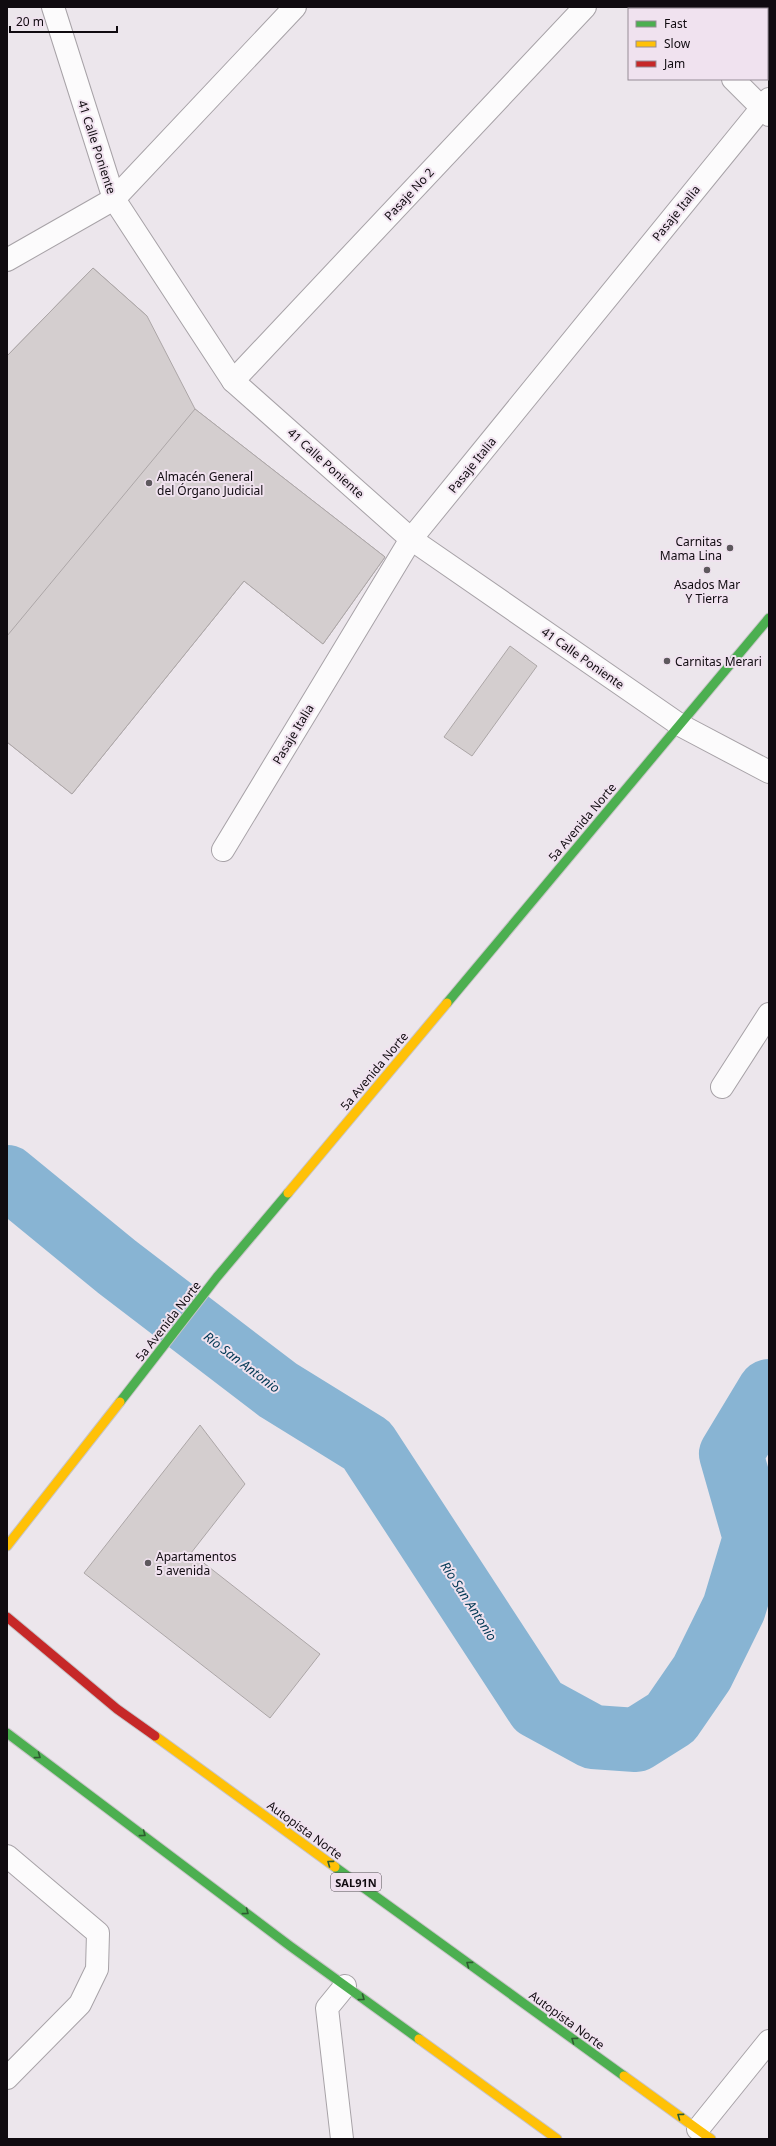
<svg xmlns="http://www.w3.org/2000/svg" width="776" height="2146" font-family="'Noto Sans',sans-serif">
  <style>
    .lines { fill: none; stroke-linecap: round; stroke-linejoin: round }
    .river { stroke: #88b4d3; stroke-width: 64 }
    .building { fill: #d4cecf; stroke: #aca6a7 }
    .street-casing { stroke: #a7a2a7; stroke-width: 24 }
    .fast-casing { stroke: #c8c5c8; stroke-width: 11 }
    .slow-casing { stroke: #c8c5c8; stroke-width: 11 }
    .jam-casing { stroke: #c8c5c8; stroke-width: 11 }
    .street { stroke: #fcfbfc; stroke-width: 22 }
    .fast { stroke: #4caf50; stroke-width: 9 }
    .slow { stroke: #ffc107; stroke-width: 9 }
    .jam { stroke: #c62828; stroke-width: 9 }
    .oneway { stroke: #2e5d30 }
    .poi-dot { fill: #5d585d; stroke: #f0e2ef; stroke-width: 1.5 }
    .labels { text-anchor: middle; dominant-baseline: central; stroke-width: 4; stroke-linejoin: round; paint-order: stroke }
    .shield { fill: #f0e2ef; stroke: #534c53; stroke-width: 1 }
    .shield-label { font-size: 11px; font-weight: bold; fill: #100b10 }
    .street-label { font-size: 12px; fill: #100b10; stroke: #f0e2ef }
    .poi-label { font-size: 12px; fill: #100b10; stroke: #f0e2ef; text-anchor: start }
    .water-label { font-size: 13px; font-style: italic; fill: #003854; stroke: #f0e2ef }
  </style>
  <rect width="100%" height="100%" fill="#ece6ec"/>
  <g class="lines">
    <path class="river" d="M 7,1177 L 117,1267 L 278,1390 L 367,1445 L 538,1707 L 593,1737 L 636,1740 L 671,1718 L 702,1673 L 734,1608 L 755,1538 L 731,1454 L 769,1391"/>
  </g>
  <g class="building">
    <path d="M 93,268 L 147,316 L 94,367 L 162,432 L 7,606 L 7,356 Z"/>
    <path d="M 93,268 L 147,316 L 195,409 L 385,557 L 323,644 L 244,581 L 72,794 L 7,742 L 7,356 Z"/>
    <path d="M 195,409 L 385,557 L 323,644 L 244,581 L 72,794 L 7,742 L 7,636 Z"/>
    <path d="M 510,646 L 537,666 L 472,756 L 444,737 Z"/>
    <path d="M 200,1425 L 245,1484 L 191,1553 L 320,1654 L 270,1718 L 84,1573 Z"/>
  </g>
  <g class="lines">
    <g class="street-casing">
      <g id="street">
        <path d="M 53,7 L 114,199 L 233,381 L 411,539 L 680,725 L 769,772"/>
        <path d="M 664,7 L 666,9"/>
        <path d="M 733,79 L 769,115"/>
        <path d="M 7,260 L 114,199 L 295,7"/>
        <path d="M 233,381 L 585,7"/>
        <path d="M 223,850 L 411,539 L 769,99"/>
        <path d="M 722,1087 L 769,1014"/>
        <path d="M 7,1856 L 98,1933 L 97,1969 L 80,2004 L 7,2078"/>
        <path d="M 698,2129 L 769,2041"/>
        <path d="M 342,2139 L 327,2008 L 345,1986"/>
      </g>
    </g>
    <g class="fast-casing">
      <g id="fast">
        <path d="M 447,1003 L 769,618"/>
        <path d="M 120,1402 L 217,1277 L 288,1193"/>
        <path d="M 7,1733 L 290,1946 L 419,2039"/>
        <path d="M 335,1867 L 624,2076"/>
      </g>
    </g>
    <g class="slow-casing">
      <g id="slow">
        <path d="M 288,1193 L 447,1003"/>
        <path d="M 7,1546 L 120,1402"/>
        <path d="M 155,1736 L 335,1867"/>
        <path d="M 419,2039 L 557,2139"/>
        <path d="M 624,2076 L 711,2139"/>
      </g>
    </g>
    <g class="jam-casing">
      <path id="jam" d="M 7,1617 L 117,1709 L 155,1736"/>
    </g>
    <use href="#street" class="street"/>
    <use href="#fast" class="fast"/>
    <use href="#slow" class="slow"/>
    <use href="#jam" class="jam"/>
  </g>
  <defs><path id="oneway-chevron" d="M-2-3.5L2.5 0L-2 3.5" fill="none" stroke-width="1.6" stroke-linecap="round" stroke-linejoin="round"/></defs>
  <g class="oneway">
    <use href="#oneway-chevron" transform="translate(38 1756) rotate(36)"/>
    <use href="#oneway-chevron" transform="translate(143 1834) rotate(37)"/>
    <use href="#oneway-chevron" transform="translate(330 1863) rotate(-144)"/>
    <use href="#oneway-chevron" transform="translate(246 1912) rotate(37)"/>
    <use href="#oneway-chevron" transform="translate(469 1964) rotate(-144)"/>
    <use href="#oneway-chevron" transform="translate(362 1998) rotate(36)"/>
    <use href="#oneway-chevron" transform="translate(574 2040) rotate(-144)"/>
    <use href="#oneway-chevron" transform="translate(680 2116) rotate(-144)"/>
  </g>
  <g class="poi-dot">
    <circle cx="149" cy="483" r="4"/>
    <circle cx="730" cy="548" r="4"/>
    <circle cx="707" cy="570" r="4"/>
    <circle cx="667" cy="661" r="4"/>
    <circle cx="148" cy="1563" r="4"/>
  </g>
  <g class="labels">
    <rect class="shield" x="331" y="1873" width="50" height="18" rx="3"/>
    <g class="shield-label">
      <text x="356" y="1882">SAL91N</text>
    </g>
    <g class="street-label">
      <text transform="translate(97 147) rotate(72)">41 Calle Poniente</text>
      <text transform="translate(409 194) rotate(-47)">Pasaje No 2</text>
      <text transform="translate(676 213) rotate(-51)">Pasaje Italia</text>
      <text transform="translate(326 463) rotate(42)">41 Calle Poniente</text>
      <text transform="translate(472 465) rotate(-51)">Pasaje Italia</text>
      <text transform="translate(583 658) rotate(35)">41 Calle Poniente</text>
      <text transform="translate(293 734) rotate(-59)">Pasaje Italia</text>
      <text transform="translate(582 822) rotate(-50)">5a Avenida Norte</text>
      <text transform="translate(374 1071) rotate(-50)">5a Avenida Norte</text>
      <text transform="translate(168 1321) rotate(-52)">5a Avenida Norte</text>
      <text transform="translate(305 1830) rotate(36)">Autopista Norte</text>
      <text transform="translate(567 2020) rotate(36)">Autopista Norte</text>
    </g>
    <g class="poi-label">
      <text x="157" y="476">Almacén General<tspan x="157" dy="14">del Órgano Judicial</tspan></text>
      <text x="722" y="541" text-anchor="end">Carnitas<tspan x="722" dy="14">Mama Lina</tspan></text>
      <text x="707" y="584" text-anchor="middle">Asados Mar<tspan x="707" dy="14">Y Tierra</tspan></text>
      <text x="675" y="661">Carnitas Merari</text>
      <text x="156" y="1556">Apartamentos<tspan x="156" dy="14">5 avenida</tspan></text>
    </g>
    <g class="water-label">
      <text transform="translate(242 1362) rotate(37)">Río San Antonio</text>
      <text transform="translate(469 1601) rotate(57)">Río San Antonio</text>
    </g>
  </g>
  <rect width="776" height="2146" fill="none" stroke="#100b10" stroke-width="16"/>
  <rect x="628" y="8" width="140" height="72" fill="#f0e2ef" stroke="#968c96"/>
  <rect x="636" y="21" width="20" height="6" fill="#4caf50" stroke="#968c96"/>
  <text x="664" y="28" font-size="12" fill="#100b10">Fast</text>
  <rect x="636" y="41" width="20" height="6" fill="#ffc107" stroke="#968c96"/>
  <text x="664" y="48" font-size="12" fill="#100b10">Slow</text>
  <rect x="636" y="61" width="20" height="6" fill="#c62828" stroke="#968c96"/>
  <text x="664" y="68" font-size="12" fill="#100b10">Jam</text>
  <path d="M10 26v6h107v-6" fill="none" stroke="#100b10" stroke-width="2"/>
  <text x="16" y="26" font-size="12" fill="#100b10" stroke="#f0e2ef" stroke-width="3" paint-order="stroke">20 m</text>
</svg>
